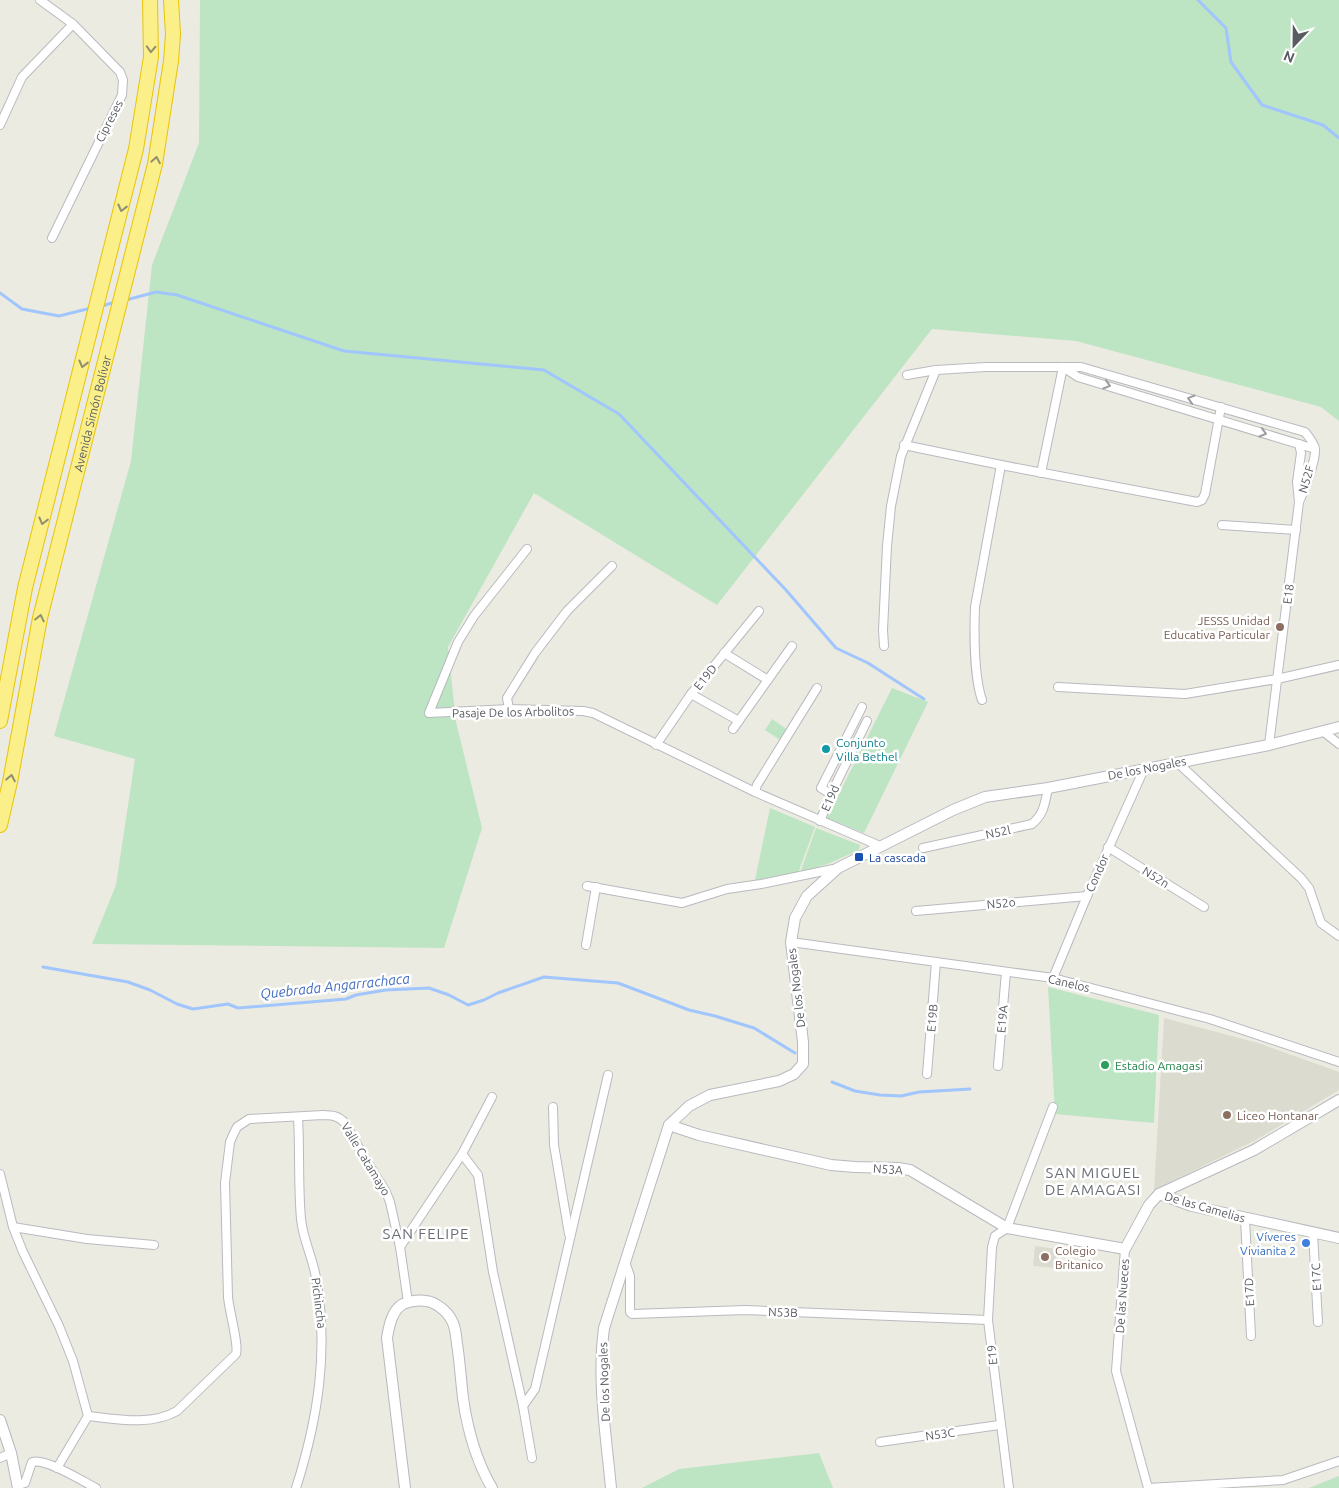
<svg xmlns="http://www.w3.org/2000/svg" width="1339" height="1488" font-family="Ubuntu,sans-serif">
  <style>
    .education { fill: #dcdbcf }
    .green { fill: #bde4c3 }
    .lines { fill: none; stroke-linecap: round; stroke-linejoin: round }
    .stream { stroke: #a0c6fd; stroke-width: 3 }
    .street-casing { stroke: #b9bac0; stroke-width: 10 }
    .secondary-casing { stroke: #b7b9bf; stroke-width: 12 }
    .highway-casing { stroke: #e9c404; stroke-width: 16 }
    .street { stroke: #fff; stroke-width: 8 }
    .secondary { stroke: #fff; stroke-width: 10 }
    .highway { stroke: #fbef89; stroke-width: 14 }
    .oneway { stroke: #928f70 }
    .oneway2 { stroke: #9b9da1 }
    .education-dot { fill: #8d6e63; stroke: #fff; stroke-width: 2 }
    .culture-dot { fill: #0f9aa8; stroke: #fff; stroke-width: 2 }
    .transit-dot { fill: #1a4fb4; stroke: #fff; stroke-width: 2 }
    .leisure-dot { fill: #2e9e5b; stroke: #fff; stroke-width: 2 }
    .shop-dot { fill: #3f7fe0; stroke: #fff; stroke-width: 2 }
    .labels { text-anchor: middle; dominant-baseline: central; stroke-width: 5; stroke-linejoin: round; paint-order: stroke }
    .street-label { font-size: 12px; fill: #595c62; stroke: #fff }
    .education-label { font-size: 12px; fill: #785e54; stroke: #fff; text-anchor: start }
    .culture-label { font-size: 12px; fill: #0d838f; stroke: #fff; text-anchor: start }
    .transit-label { font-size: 12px; fill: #164399; stroke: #fff; text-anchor: start }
    .leisure-label { font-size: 12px; fill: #27864d; stroke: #fff; text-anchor: start }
    .shop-label { font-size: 12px; fill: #366cbe; stroke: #fff; text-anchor: end }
    .water-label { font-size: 14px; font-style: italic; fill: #436dc0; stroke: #fff }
    .quarter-label { font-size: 15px; letter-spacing: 1px; fill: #6a6e74; stroke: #fff }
  </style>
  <rect width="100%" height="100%" fill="#ecebe1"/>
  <g class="education">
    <path d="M 1164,1018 L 1258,1043 L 1339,1072 L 1339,1090 L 1254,1141 L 1154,1190 Z"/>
    <path d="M 1035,1246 L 1057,1249 L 1056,1268 L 1033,1266 Z"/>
  </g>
  <g class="green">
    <path d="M 200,0 L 1339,0 L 1339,421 L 1321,407 L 1076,341 L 932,329 L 717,605 L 534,493 L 448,647 L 456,722 L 482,828 L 444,948 L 92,944 L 116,885 L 135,759 L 54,736 L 131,461 L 152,265 L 199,143 Z"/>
    <path d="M 892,688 L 928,702 L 864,833 L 827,818 Z"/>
    <path d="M 772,719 L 788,730 L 780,740 L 765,730 Z"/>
    <path d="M 770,808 L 815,827 L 798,873 L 755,880 Z"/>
    <path d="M 816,828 L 860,845 L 859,850 L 830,863 L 800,873 Z"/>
    <path d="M 1048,987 L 1159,1015 L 1154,1123 L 1055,1114 Z"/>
    <path d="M 819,1453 L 833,1488 L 642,1488 L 679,1469 Z"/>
    <path d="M 1339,1476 L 1339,1488 L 1309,1488 Z"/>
  </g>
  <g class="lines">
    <g class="stream">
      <path d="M 1198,0 L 1226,28 L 1231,62 L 1262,105 L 1323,125 L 1339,138"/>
      <path d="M 0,293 L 22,309 L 59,316 L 91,308"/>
      <path d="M 126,300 L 156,292 L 177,295 L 344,351 L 544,370 L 619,414 L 786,590 L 836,648 L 868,663 L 924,699"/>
      <path d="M 102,306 L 115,302"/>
      <path d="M 43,967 L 128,982 L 150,990 L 177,1004 L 193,1009 L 228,1004 L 238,1008 L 346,999 L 356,995 L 386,990 L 429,988 L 449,995 L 468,1005 L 484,1000 L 498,993 L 544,977 L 618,983 L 689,1010 L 715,1016 L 754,1028 L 795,1053"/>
      <path d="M 832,1082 L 855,1091 L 880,1095 L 901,1096 L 919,1092 L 970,1089"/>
    </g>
    <g class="street-casing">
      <g id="street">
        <path d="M 40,0 L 73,24 L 120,72 L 123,80 L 122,95 L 52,238"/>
        <path d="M 0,125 L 22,77 L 73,24"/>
        <path d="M 1063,367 L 1078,377 L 1315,449"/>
        <path d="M 907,375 L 936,370 L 986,367 L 1081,367 L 1305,432 C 1309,437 1314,443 1315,449 C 1316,461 1304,491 1299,502"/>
        <path d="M 904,445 L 1001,465 L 1197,502 L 1202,500 L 1205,494 L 1221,407"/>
        <path d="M 1041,473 L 1063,367"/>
        <path d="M 1222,525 L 1296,530"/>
        <path d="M 527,549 L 474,616 L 458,642 L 429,713 L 509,709 L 583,711 L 593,713 L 755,792 L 880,846"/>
        <path d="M 884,646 L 883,630 L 887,546 L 891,506 L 901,456 L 936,370"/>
        <path d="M 724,653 L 768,680"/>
        <path d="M 1058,687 L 1185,694 L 1277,679 L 1339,665"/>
        <path d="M 691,694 L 739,721"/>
        <path d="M 982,700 C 974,677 974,632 975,607 L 1001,465"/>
        <path d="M 509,709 L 507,698 L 535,653 L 567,611 L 612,566"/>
        <path d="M 733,729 L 792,646"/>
        <path d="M 1324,732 L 1339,744"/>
        <path d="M 656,745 L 691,694 L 759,611"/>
        <path d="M 1269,745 L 1299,502 L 1297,482 L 1301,453 L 1299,444"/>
        <path d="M 1177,762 L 1301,878 L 1309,888 L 1321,923 L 1339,936"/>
        <path d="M 755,792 L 757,785 L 817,688"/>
        <path d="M 831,794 L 821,788 L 862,707"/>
        <path d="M 820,821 L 831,794 L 867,721"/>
        <path d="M 1108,847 L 1204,907"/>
        <path d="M 923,848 L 1032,824 C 1044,814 1045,803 1048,788"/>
        <path d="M 587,886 L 682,903 L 727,889 L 761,884 L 838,868"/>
        <path d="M 916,911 L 1087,896"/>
        <path d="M 791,942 L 1053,978 L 1210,1019 L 1339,1062"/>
        <path d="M 586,945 L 596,887"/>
        <path d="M 1053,978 L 1087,896 L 1144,769"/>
        <path d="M 998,1066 L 1006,972"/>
        <path d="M 927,1074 L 936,962"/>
        <path d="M 553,1107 L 554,1145 L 569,1234"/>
        <path d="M 462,1154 L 478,1175 L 493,1272 L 523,1406 L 532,1458"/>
        <path d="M 0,1174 L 13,1227 L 23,1252 L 59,1326 L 73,1361 L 88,1416 L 57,1468"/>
        <path d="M 1245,1219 L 1251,1336"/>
        <path d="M 13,1227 L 87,1239 L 154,1245"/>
        <path d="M 1313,1233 L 1318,1322"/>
        <path d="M 400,1247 L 462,1154 L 492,1097"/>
        <path d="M 1125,1249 L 1116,1371 L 1148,1488 L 1283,1480 L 1339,1461"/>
        <path d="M 625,1262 L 630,1276 L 630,1312 L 632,1314 L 745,1310 L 988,1320"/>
        <path d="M 523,1406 L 535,1389 L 608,1075"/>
        <path d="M 88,1416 C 117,1419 151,1426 177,1411 L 236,1354 C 239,1345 229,1310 228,1297 L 225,1183 L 230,1142 L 233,1135 L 237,1127 L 249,1119 L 323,1115 C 332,1115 339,1116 345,1123 L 364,1157 L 386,1192 L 390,1202 L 400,1247 L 408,1302"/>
        <path d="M 880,1442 L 999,1425"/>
        <path d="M 0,1458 L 11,1453"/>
        <path d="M 18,1485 L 25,1483 L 32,1462 C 46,1458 82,1481 96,1488"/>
        <path d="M 296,1488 C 318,1419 329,1350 316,1278 C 313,1258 303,1240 301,1219 C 298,1185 300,1151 298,1117"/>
        <path d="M 1009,1488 L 988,1320 L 992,1247 L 995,1236 L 1007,1228 L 1053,1107"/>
      </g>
    </g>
    <g class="secondary-casing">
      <g id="secondary">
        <path d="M 669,1125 L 699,1135 L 831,1165 L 855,1167 L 898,1168 L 910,1170 L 1007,1228 L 1125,1249 L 1149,1205 L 1159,1194 L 1254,1150 L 1339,1100"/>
        <path d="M 1159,1194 L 1192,1206 L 1339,1238"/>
        <path d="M 0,1420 L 11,1453 L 18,1488"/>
        <path d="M 405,1488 L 387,1338 C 389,1326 392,1310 403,1304 C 410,1301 418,1300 426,1301 C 436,1302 448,1312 452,1321 C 456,1328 456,1337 457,1344 C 461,1368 461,1393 466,1416 C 471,1441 479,1466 492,1488"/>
        <path d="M 611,1488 C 606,1435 597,1380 604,1328 L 669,1125 L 689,1106 L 710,1095 L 779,1081 L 794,1074 L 803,1064 L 803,1042 L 791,942 L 795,918 L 807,896 L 838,868 L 953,810 L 985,797 L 1048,788 L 1269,745 L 1339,727"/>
      </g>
    </g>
    <g class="highway-casing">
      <g id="highway">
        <path d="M 0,721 L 25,588 L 136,149 L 151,57 L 150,0"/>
        <path id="s1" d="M 0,825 L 10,782 L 40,618 L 155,164 L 171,61 L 173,34 L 171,0"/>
      </g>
    </g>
    <use href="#street" class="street"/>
    <use href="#secondary" class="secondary"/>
    <use href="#highway" class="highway"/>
  </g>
  <defs><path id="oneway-chevron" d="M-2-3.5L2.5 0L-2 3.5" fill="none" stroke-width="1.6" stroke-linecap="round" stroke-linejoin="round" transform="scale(1.25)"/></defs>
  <g class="oneway">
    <use href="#oneway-chevron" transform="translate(151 49) rotate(93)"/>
    <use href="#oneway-chevron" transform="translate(156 160) rotate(-80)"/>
    <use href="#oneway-chevron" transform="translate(122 208) rotate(104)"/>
    <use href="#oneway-chevron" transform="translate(83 364) rotate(104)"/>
    <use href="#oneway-chevron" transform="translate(43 521) rotate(104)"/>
    <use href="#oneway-chevron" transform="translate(40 618) rotate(-78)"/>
    <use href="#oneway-chevron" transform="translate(11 778) rotate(-79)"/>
  </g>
  <g class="oneway2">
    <use href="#oneway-chevron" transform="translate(1107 385) rotate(17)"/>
    <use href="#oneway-chevron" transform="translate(1191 399) rotate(-164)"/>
    <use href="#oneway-chevron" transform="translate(1263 433) rotate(17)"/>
  </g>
  <g class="education-dot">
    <circle cx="1280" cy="627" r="5"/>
    <circle cx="1227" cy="1115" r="5"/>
    <circle cx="1045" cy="1257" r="5"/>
  </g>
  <circle class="culture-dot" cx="826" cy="749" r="5"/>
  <rect class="transit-dot" x="854" y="852" width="10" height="10" rx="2.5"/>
  <circle class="leisure-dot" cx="1105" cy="1065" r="5"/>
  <circle class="shop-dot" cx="1306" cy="1243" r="5"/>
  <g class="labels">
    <g class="street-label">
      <text transform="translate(109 121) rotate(-63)">Cipreses</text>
      <text stroke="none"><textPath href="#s1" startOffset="422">Avenida Simón Bolívar</textPath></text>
      <text transform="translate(1306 479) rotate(-73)">N52F</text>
      <text transform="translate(1288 594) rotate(-83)">E18</text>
      <text transform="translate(705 677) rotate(-51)">E19D</text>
      <text transform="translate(513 712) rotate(-1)">Pasaje De los Arbolitos</text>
      <text transform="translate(1147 768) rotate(-11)">De los Nogales</text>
      <text transform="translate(830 798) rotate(-66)">E19d</text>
      <text transform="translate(998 832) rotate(-12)">N52l</text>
      <text transform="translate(1097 873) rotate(-66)">Condor</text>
      <text transform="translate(1156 877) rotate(32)">N52n</text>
      <text transform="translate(1001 903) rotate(-5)">N52o</text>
      <text transform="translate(1069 983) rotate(13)">Canelos</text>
      <text transform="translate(796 988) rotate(-97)">De los Nogales</text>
      <text transform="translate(932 1018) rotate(-85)">E19B</text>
      <text transform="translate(1002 1019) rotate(-85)">E19A</text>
      <text transform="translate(366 1159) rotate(59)">Valle Catamayo</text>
      <text transform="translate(888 1169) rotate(4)">N53A</text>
      <text transform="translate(1205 1207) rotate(16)">De las Camelias</text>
      <text transform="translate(1316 1277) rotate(-93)">E17C</text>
      <text transform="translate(1249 1292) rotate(-93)">E17D</text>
      <text transform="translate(1122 1296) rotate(-86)">De las Nueces</text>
      <text transform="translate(319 1303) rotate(83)">Pichincha</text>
      <text transform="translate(783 1312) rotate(2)">N53B</text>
      <text transform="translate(992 1355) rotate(-96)">E19</text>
      <text transform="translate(604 1382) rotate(-92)">De los Nogales</text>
      <text transform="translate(940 1434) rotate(-8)">N53C</text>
    </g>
    <g class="education-label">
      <text x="1270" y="620" text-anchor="end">JESSS Unidad<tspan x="1270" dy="14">Educativa Particular</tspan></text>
      <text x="1237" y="1115">Liceo Hontanar</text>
      <text x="1055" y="1250">Colegio<tspan x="1055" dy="14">Britanico</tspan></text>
    </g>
    <g class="culture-label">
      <text x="836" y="742">Conjunto<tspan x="836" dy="14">Villa Bethel</tspan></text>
    </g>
    <g class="transit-label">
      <text x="869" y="857">La cascada</text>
    </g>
    <g class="leisure-label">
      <text x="1115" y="1065">Estadio Amagasi</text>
    </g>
    <g class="shop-label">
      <text x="1296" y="1236">Víveres<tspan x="1296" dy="14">Vivianita 2</tspan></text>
    </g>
    <g class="water-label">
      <text transform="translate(335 986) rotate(-6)">Quebrada Angarrachaca</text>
    </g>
    <g class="quarter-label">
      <text x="1093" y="1172">SAN MIGUEL<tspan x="1093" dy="17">DE AMAGASI</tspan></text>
      <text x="426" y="1233">SAN FELIPE</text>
    </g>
  </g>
  <g transform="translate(1294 45) rotate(202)" stroke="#ffffff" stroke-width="4" paint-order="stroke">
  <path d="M0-4L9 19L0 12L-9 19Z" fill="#595c62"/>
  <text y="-8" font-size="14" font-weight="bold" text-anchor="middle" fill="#595c62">N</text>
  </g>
</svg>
